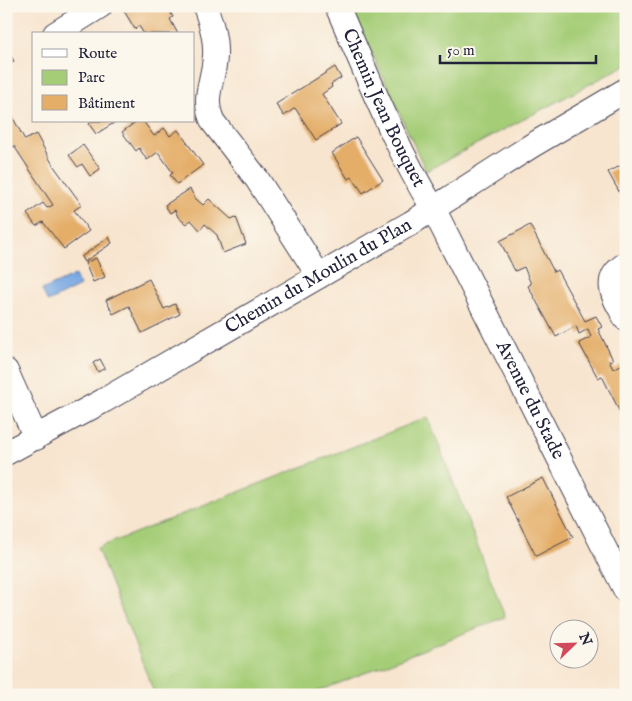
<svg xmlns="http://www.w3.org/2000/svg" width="632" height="701" font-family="'IM FELL English',serif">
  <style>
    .green { fill: #a5cd77; stroke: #647859 }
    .water { fill: #78a8e3; stroke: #4d658f }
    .building { fill: #e4ae69 }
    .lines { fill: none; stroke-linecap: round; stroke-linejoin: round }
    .street-casing { stroke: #423f51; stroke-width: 26 }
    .street { stroke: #fff; stroke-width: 24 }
    .labels { text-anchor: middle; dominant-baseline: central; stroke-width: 5; stroke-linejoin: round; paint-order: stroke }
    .street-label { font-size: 19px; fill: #22223b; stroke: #fbf7ec }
  </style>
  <rect width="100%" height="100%" fill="#fbf7ec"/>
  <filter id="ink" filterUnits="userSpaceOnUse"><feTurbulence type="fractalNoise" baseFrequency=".02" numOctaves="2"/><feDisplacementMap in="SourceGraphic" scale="10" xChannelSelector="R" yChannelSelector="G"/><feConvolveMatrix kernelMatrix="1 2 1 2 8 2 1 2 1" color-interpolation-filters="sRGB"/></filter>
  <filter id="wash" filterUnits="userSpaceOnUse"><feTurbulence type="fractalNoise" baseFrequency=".0096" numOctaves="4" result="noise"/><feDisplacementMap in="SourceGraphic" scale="20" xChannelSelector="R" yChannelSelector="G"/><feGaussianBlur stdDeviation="1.12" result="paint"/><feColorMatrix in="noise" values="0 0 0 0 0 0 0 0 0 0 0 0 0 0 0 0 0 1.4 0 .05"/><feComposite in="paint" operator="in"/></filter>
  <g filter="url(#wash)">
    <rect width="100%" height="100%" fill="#f7e5cf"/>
    <g class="green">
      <path d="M 350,6 L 626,6 L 626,65 L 426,171 Z"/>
      <path d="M 428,417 L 505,617 L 309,695 L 155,695 L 97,548 Z"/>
    </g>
    <path class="water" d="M 75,275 L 80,286 L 48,302 L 42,290 Z"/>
    <g id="blocks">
      <g class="building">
        <path d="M 121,6 L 161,6 L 163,9 L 167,6 L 173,17 L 170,19 L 178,34 L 144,34 L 139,26 L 135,29 Z"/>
        <path d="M 6,49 L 14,61 L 6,66 Z"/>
        <path d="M 335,67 L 341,78 L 331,84 L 332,87 L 322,94 L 341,124 L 316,140 L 295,108 L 284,116 L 276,104 Z"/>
        <path d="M 6,105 L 25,140 L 36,134 L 53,165 L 82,205 L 74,210 L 89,231 L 64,249 L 43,222 L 36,226 L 27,214 L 43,203 L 47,208 L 53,205 L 14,146 L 6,151 Z"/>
        <path d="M 93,121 L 117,121 L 96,134 L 89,124 Z"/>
        <path d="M 137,121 L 143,121 L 154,136 L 164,128 L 170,136 L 178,130 L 203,165 L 177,184 L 170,175 L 173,173 L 158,152 L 147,160 L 139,148 L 136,151 L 122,132 Z"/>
        <path d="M 356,137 L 383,180 L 363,193 L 352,177 L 348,179 L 332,153 Z"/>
        <path d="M 83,145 L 100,169 L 90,176 L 82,164 L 78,167 L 69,155 Z"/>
        <path d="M 626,163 L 626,204 L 608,172 Z"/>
        <path d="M 190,189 L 195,198 L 203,205 L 209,199 L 231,219 L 236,217 L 246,244 L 223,253 L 217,235 L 205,224 L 200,230 L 191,220 L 186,224 L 178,217 L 175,210 L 170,213 L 165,205 Z"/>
        <path d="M 530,225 L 554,272 L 557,270 L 585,321 L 596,316 L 602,327 L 598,329 L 613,360 L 609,361 L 613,369 L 625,363 L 626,365 L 626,424 L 602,376 L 598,378 L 579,343 L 591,337 L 588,329 L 579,334 L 576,326 L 556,337 L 528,286 L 531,284 L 524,267 L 515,271 L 500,241 Z"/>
        <path d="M 109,237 L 112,243 L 84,262 L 81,257 Z"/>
        <path d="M 96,258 L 105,277 L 93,282 L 85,263 Z"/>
        <path d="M 149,279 L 164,309 L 175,304 L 180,314 L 142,333 L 129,306 L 113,314 L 106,300 Z"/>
        <path d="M 100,359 L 105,368 L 98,372 L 93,363 Z"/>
        <path d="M 543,478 L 573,537 L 536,556 L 506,497 Z"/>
      </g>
    </g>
  </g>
  <g filter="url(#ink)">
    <use href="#blocks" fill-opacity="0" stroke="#423f51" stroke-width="1"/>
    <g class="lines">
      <g class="street-casing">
        <g id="street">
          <path d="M 205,6 C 211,23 216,38 215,56 C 214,81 201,98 213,122 L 257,179 L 319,276"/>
          <path id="s1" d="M 337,6 C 367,74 394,145 433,208 L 626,591"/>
          <path d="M 55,34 L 100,6"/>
          <path d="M 626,264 C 600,280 615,298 626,319"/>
          <path d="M 6,371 L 36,438"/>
          <path id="s2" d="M 6,453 L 103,401 L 411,223 L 531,146 L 626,90"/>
        </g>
      </g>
      <use href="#street" class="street"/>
    </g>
  </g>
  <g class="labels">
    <g class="street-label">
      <text stroke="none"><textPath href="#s1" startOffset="112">Chemin Jean Bouquet</textPath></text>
      <text stroke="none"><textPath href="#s2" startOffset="359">Chemin du Moulin du Plan</textPath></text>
      <text stroke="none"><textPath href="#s1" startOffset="439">Avenue du Stade</textPath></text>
    </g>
  </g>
  <rect width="632" height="701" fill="none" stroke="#fbf7ec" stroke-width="25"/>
  <rect x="32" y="32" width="162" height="90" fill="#fbf7ec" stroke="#a4a2a5"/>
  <rect x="42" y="49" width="25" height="8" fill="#ffffff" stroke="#a4a2a5"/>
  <text x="78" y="58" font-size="15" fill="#22223b">Route</text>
  <rect x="42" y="70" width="25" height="15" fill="#a5cd77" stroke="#a4a2a5"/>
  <text x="78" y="82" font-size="15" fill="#22223b">Parc</text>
  <rect x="42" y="95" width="25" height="15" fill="#e4ae69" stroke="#a4a2a5"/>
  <text x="78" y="108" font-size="15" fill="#22223b">Bâtiment</text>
  <g transform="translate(574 644) rotate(67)"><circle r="24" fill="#fbf7ec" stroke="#a4a2a5"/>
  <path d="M0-4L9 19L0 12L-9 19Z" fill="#d1495b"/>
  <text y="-8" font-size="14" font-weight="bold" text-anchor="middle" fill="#22223b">N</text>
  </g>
  <path d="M440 55v8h156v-8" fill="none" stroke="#22223b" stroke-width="2.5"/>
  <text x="447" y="55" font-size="15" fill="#22223b" stroke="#fbf7ec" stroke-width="4" paint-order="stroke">50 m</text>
</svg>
